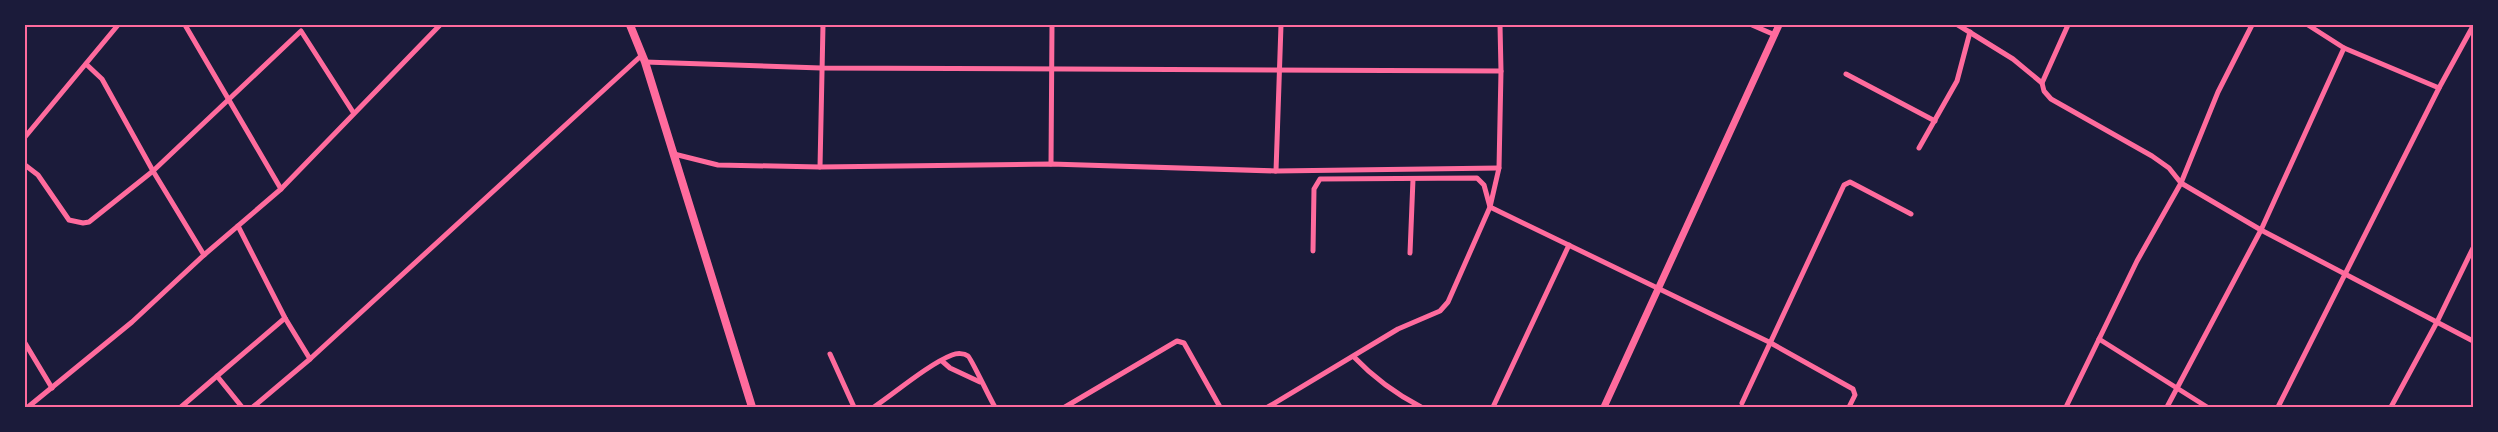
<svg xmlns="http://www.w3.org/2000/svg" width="2498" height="432" font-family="Mulish,sans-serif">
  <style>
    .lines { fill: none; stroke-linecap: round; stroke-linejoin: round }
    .minor { stroke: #ff6b9d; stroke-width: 5 }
    .secondary { stroke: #ff6b9d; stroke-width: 7 }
    .primary { stroke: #ff6b9d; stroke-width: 8 }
    .neatline { fill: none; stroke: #ff6b9d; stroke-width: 2 }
  </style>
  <rect width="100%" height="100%" fill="#1b1b3a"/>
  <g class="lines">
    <g class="minor">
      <path d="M 185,25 L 281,189"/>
      <path d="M 1500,25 L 1501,71"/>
      <path d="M 1752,25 L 1775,35"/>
      <path d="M 1958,25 L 2013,59 L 2042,83"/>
      <path d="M 2068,25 L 2042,83 L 2044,91 L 2051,99 L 2152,156 L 2169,168 L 2181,183 L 2261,230 L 2473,341"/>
      <path d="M 2308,25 L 2344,48 L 2439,88"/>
      <path d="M 645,62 L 821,68 L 1501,71 L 1499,168 L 1490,207 L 1448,302 L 1440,311 L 1398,329 L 1268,407"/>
      <path d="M 86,64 L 102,79 L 153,171 L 204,255"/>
      <path d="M 1846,74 L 1935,121"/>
      <path d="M 25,137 L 118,25"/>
      <path d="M 1919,148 L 1957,81 L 1970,32"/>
      <path d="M 674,154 L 718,165 L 820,167 L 1051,164 L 1276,171 L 1499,168"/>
      <path d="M 1051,164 L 1052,25"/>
      <path d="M 25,165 L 38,175 L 69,220 L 83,223 L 89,222 L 153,171 L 301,31 L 353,112"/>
      <path d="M 820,167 L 823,25"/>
      <path d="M 1276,171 L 1281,25"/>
      <path d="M 238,226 L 285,318 L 310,359 L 642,55"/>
      <path d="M 1313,251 L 1314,189 L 1320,179 L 1477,178 L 1484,185 L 1490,207 L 1769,342 L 1853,389 L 1855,395 L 1849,407"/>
      <path d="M 1410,253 L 1413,179"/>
      <path d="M 2099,339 L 2207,407"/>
      <path d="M 25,343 L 52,388"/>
      <path d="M 830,354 L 854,407"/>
      <path d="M 1354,357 C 1374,378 1396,394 1421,407"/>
      <path d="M 942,361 L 950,368 L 980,382"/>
      <path d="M 1742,403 L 1844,185 L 1850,182 L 1911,214"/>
      <path d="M 28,407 L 132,322 L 204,255 L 281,189 L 440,25"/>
      <path d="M 181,407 L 217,376"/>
      <path d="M 242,407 L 217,376 L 285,318"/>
      <path d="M 253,407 L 310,359"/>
      <path d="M 874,407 C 896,392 929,364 952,355 C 957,353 964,353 968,356 C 971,358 990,399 995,407"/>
      <path d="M 1065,407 L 1177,341 L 1184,343 L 1220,407"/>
      <path d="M 1493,407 L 1569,245"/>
      <path d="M 2066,407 L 2137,261 L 2181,183 L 2218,92 L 2252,25"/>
      <path d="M 2167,407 L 2261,230 L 2344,48"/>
      <path d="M 2278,407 L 2439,88 L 2473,26"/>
      <path d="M 2391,407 L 2437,322 L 2473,248"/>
    </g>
    <path class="secondary" d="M 1604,407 L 1779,25"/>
    <path class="primary" d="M 630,25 L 645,62 L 752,407"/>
  </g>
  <rect width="2498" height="432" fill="none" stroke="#1b1b3a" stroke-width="52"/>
  <rect x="26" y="26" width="2446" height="380" class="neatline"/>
</svg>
